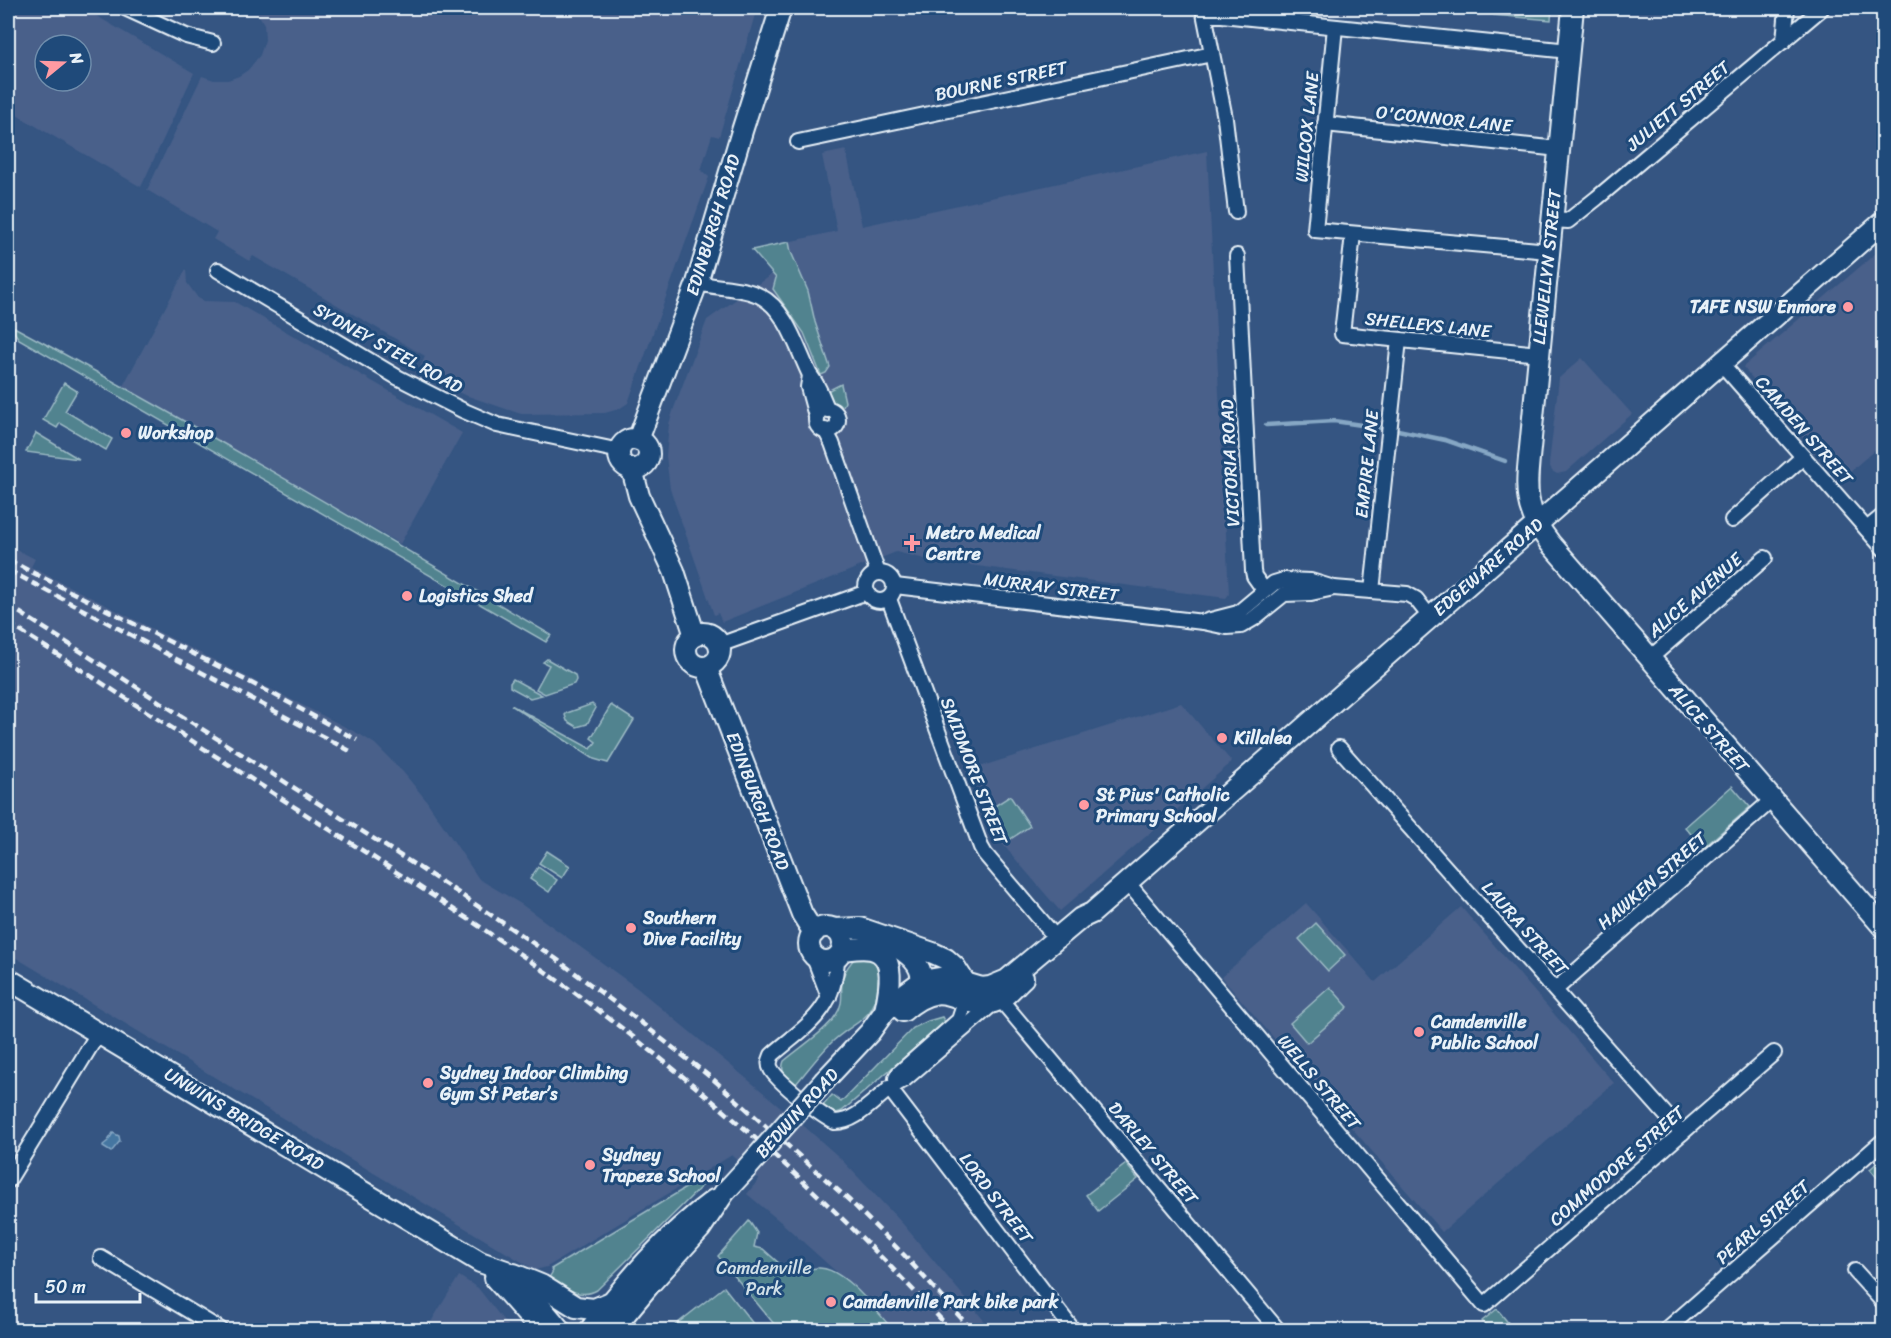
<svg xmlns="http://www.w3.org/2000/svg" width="1891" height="1338" font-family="Sriracha,sans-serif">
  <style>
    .built { fill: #48608a; fill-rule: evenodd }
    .green { fill: #51838f; stroke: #9cbac4; stroke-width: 1.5 }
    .water { fill: #4476a1; stroke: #86a7c4; stroke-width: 1.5 }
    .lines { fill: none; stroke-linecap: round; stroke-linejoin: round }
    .stream { stroke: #86a7c4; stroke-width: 4.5 }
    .street-casing { stroke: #e8f1f8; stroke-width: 18 }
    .secondary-casing { stroke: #e8f1f8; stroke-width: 24 }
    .street { stroke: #1f4a7a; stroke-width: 14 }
    .secondary { stroke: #1f4a7a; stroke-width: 20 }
    .rail { stroke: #e8f1f8; stroke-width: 4.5; stroke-dasharray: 9 4.5; stroke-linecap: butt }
    .secondary-bridge-casing { stroke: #e8f1f8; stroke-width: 24; stroke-linecap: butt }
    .secondary-bridge { stroke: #1f4a7a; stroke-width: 20 }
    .poi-dot { fill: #ff9aa2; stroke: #1f4a7a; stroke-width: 2 }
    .labels { text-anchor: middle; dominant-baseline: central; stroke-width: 6; stroke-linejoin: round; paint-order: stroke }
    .street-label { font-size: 18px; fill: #e8f1f8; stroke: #1f4a7a }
    .poi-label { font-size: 18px; font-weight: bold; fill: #e8f1f8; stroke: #1f4a7a; text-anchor: start }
    .park-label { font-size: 18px; fill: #d1e0e8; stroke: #1f4a7a }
  </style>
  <rect width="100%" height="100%" fill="#355582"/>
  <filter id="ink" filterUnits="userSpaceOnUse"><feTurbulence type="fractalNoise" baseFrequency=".0167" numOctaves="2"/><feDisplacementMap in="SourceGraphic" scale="12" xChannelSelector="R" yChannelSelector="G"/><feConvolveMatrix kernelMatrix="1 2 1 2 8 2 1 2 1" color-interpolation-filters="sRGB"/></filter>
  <g filter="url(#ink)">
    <g class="built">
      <path d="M 8,8 L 83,8 L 194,73 L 141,187 L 8,110 ZM 45,45 L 81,45 L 81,81 L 45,81 Z"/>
      <path d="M 255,8 L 757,8 L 719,137 L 712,135 L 701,170 L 709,177 L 628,403 L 619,409 L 605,413 L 521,414 L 462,394 L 420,369 L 425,356 L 253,256 L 249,261 L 213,239 L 217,232 L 147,190 L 202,76 L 214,80 L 228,80 L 239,76 L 248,70 L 260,55 L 265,40 L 264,24 Z"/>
      <path d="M 846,150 L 862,226 L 1207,151 L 1229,594 L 1226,598 L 999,569 L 925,559 L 896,552 L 722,622 L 718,613 L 714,615 L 670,489 L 666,456 L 669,424 L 674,408 L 707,320 L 772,274 L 752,250 L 837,231 L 822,155 Z"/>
      <path d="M 1883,247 L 1883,443 L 1839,481 L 1743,367 Z"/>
      <path d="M 186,269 L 187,283 L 198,298 L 204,301 L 235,302 L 462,433 L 400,544 L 123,386 Z"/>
      <path d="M 1582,358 L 1632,414 L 1566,472 L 1557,474 L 1552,471 L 1549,464 L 1559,378 Z"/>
      <path d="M 8,545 L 35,559 L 31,567 L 361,735 L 375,744 L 403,772 L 426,800 L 479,879 L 521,904 L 637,988 L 805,1127 L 839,1157 L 903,1224 L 992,1330 L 893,1330 L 861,1294 L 782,1223 L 747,1194 L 759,1179 L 732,1155 L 547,1267 L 535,1270 L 8,953 Z"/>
      <path d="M 1181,703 L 1232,762 L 1060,911 L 999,840 L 973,769 Z"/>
      <path d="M 1306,903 L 1375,982 L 1461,907 L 1614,1083 L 1442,1232 L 1221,977 Z"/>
      <path d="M 459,1276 L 478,1288 L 511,1330 L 426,1330 Z"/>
    </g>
    <g class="green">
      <path d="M 1495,8 L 1552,8 L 1551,20 L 1494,15 Z"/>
      <path d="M 789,242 L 791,252 L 808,291 L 815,322 L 830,367 L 826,373 L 821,375 L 804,333 L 773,289 L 776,278 L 752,250 Z"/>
      <path d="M 14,327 C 196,425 373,530 551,635 L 546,642 L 19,339 L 14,332 Z"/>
      <path d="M 64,383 L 77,391 L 65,411 L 112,439 L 106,450 L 60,423 L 57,428 L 43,420 Z"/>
      <path d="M 841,384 L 845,402 L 843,406 L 831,405 L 825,392 Z"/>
      <path d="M 36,433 L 79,459 L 26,452 Z"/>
      <path d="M 547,659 L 575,675 L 576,680 L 574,684 L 545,694 L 536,689 L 549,665 L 543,662 Z"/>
      <path d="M 513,679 L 542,695 L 530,698 L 510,687 L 510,683 Z"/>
      <path d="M 592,704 L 596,708 L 587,724 L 577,727 L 567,721 L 565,715 L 567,713 Z"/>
      <path d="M 511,705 L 591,749 L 596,742 L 591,738 L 611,705 L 634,720 L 608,763 L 594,759 Z"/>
      <path d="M 1732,786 L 1750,807 L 1703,848 L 1685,827 Z"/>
      <path d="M 1010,796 L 1030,826 L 1009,840 L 990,809 Z"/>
      <path d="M 547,851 L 570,866 L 562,878 L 539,863 Z"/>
      <path d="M 538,867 L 557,880 L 549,892 L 530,879 Z"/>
      <path d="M 1316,923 L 1345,955 L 1328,971 L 1299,939 Z"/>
      <path d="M 857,956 L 875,959 L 884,978 L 878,979 C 878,1022 855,1019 830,1044 C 818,1056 807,1071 796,1084 C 788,1078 779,1073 784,1061 C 798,1049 827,1030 836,1015 C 850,994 830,983 857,956 Z"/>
      <path d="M 1330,987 L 1348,1007 L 1307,1043 L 1290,1023 Z"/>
      <path d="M 942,1017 L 945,1022 L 842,1111 C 834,1115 829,1113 822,1107 L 832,1095 L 841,1102 L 913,1028 L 928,1021 Z"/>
      <path d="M 1878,1162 L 1883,1168 L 1883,1185 L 1870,1169 Z"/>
      <path d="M 1126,1164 L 1138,1179 L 1098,1211 L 1086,1195 Z"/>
      <path d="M 712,1172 L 714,1174 L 597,1290 C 580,1300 564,1287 549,1278 L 553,1271 L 551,1269 Z"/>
      <path d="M 749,1221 L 757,1233 L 754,1247 L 763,1249 L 790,1273 C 800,1273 809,1268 818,1268 C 843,1266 878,1313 893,1330 L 779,1330 L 718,1256 Z"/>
      <path d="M 724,1287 L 758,1330 L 669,1330 Z"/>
      <path d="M 1497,1309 L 1514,1330 L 1490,1330 L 1482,1321 Z"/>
    </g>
    <path class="water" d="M 113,1133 L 119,1136 L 120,1141 L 111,1152 L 103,1147 L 103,1145 L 108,1141 Z"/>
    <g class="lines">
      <g class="stream">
        <path d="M 1266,425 L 1334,421 L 1382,428"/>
        <path d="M 1398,430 L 1445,440 L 1505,461"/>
      </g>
      <g class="street-casing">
        <g id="street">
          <path d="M 125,8 L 186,36 L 213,43"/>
          <path d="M 1203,8 L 1225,118 L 1236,212"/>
          <path d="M 1205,15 L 1222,15 L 1569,51"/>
          <path d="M 1335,27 L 1315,230 L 1549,251"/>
          <path d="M 1784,41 L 1787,8"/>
          <path d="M 1325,124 L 1559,149"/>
          <path d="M 798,142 L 1212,54"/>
          <path d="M 1552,220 L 1568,221 L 1597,198 L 1822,8"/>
          <path d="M 1353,234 L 1342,334 L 1539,354"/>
          <path d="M 1237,256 L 1253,571 L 1254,576 L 1264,590"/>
          <path d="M 218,270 L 397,377 L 462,410 L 497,425 L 620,451"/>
          <path d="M 697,283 C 716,288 744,287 760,296 C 786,309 797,348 809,373 C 811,377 814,380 816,384 C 821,392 824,402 828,410"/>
          <path d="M 1721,363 L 1884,549"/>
          <path d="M 810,376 L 808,387 L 817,420"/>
          <circle cx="827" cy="420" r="11"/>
          <path d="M 825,430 L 832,443 L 878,573"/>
          <path d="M 1732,520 L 1803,457"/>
          <path d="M 1867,529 L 1884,515"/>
          <circle cx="880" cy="587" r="14"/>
          <path d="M 895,586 L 1203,622 L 1227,627 L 1241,626 L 1253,619 L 1284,594 L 1311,593 L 1334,588"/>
          <path d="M 1372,591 L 1399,340"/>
          <path d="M 889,599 L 981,847 L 985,854 L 1056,938"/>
          <path d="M 1207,621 L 1238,613 L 1274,583 L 1284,580 L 1311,581 L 1334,588 L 1407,594 L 1416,599 L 1430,617"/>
          <path d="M 719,645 L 867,592"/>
          <path d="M 1649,659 L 1765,558"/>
          <path d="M 1339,748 L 1682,1133"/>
          <path d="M 1127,882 L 1484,1305 L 1774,1053"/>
          <path d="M 813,955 L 829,997"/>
          <path d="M 837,958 C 835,1011 808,1024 772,1055 C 770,1060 768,1064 771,1069 C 777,1081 822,1117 835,1122 C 861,1122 880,1090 904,1080 L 995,1002"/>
          <path d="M 1556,989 L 1772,800"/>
          <path d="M 1000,999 L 1278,1330"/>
          <path d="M 896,1078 L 899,1073 L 959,1020 L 966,999"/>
          <path d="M 889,1088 L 1073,1330"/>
          <path d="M 8,1181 L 99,1032"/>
          <path d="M 101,1258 L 221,1330"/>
          <path d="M 1855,1271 L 1884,1303"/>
          <path d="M 1666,1330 L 1884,1140"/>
        </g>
      </g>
      <g class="secondary-casing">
        <g id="secondary">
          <path d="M 1573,8 L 1531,438 C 1527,483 1520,505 1550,543 L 1884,928"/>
          <circle cx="634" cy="454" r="15"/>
          <path d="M 638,440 L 697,283 L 742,131 L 781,8"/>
          <path d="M 632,469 L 639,496 L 674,571 L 695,636"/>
          <circle cx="703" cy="650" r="17"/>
          <path d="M 706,667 L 802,914 L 814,933"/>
          <circle cx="826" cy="944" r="17"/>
          <path d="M 834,929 L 860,928 L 933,953 L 946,959 L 955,967 L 964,981"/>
          <path d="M 893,944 C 907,953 922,963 922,981"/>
          <path d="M 843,950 C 852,949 862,947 871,949 C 898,954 889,993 885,1011"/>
          <path d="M 8,979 L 480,1262 L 506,1271 L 533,1298 L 560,1330"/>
          <path d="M 903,1011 C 949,972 955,1011 994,1002 C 1004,999 1015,985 1023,978"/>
          <path d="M 825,1080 L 870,1032 L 885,1011 L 907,992 L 922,981 L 945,977 L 982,988 L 990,987 L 1007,980 L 1081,918 L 1092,913 L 1884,221"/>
          <path d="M 514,1274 L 541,1285 L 576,1307 L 594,1309 L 611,1302"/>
          <path d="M 495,1278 L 541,1330"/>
          <path d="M 590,1330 C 626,1282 665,1236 714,1200"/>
          <path d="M 612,1330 L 650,1284 L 700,1229 L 724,1193 L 747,1168"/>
        </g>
      </g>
      <use href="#street" class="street"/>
      <use href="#secondary" class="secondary"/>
      <g class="rail">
        <path d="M 8,560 L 275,695 L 357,740"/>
        <path d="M 8,570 L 352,752"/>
        <path d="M 8,605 L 454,890 L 555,958 L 639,1021 L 714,1080 L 850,1201 L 904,1255 L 972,1330"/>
        <path d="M 8,623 C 110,688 211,753 313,819 C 420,887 528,955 628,1033 C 744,1122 852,1223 951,1330"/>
      </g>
      <g class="secondary-bridge-casing">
        <path id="secondary-bridge" d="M 747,1168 L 825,1080"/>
      </g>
      <use href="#secondary-bridge" class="secondary-bridge"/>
    </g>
  </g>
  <g class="poi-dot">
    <circle cx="1848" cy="307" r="6"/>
    <circle cx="126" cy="433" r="6"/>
    <path d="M909 534h6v6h6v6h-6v6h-6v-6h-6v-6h6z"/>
    <circle cx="407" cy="596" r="6"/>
    <circle cx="1222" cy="738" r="6"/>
    <circle cx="1084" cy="805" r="6"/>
    <circle cx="631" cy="928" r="6"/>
    <circle cx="1419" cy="1032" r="6"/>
    <circle cx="428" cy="1083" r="6"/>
    <circle cx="590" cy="1165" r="6"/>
    <circle cx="831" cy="1302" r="6"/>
  </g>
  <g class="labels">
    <g class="street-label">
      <text transform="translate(1001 81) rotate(-12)">BOURNE STREET</text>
      <text transform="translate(1678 106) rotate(-40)">JULIETT STREET</text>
      <text transform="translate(1444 119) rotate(6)">O'CONNOR LANE</text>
      <text transform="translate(1307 127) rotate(-84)">WILCOX LANE</text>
      <text transform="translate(713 225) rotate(-73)">EDINBURGH ROAD</text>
      <text transform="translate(1547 267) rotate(-84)">LLEWELLYN STREET</text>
      <text transform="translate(1428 325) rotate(6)">SHELLEYS LANE</text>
      <text transform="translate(388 348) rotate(29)">SYDNEY STEEL ROAD</text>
      <text transform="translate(1804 430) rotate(49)">CAMDEN STREET</text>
      <text transform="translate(1230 463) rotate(-93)">VICTORIA ROAD</text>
      <text transform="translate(1367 464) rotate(-84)">EMPIRE LANE</text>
      <text transform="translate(1488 567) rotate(-41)">EDGEWARE ROAD</text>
      <text transform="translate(1051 587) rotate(7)">MURRAY STREET</text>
      <text transform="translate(1695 595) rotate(-41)">ALICE AVENUE</text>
      <text transform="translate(1709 728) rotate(49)">ALICE STREET</text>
      <text transform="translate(974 771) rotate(69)">SMIDMORE STREET</text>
      <text transform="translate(758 801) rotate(69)">EDINBURGH ROAD</text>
      <text transform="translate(1652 881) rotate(-41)">HAWKEN STREET</text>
      <text transform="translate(1525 928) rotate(48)">LAURA STREET</text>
      <text transform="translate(1319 1082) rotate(50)">WELLS STREET</text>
      <text transform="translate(797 1113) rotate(-48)">BEDWIN ROAD</text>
      <text transform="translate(244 1119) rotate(31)">UNWINS BRIDGE ROAD</text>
      <text transform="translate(1153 1153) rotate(50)">DARLEY STREET</text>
      <text transform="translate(1617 1166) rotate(-41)">COMMODORE STREET</text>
      <text transform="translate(996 1198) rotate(53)">LORD STREET</text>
      <text transform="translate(1763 1222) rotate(-41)">PEARL STREET</text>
    </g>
    <g class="poi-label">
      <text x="1836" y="307" text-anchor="end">TAFE NSW Enmore</text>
      <text x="138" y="433">Workshop</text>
      <text x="926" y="533">Metro Medical<tspan x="926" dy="21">Centre</tspan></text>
      <text x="419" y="596">Logistics Shed</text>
      <text x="1234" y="738">Killalea</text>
      <text x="1096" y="795">St Pius' Catholic<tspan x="1096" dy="21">Primary School</tspan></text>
      <text x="643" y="918">Southern<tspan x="643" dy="21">Dive Facility</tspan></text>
      <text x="1431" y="1022">Camdenville<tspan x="1431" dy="21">Public School</tspan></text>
      <text x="440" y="1073">Sydney Indoor Climbing<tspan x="440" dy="21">Gym St Peter’s</tspan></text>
      <text x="602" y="1155">Sydney<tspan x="602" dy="21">Trapeze School</tspan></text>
      <text x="843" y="1302">Camdenville Park bike park</text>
    </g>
    <g class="park-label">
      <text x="764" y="1268">Camdenville<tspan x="764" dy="21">Park</tspan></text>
    </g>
  </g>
  <rect width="1891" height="1338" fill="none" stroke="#1f4a7a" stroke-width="30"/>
  <rect x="15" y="15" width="1861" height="1308" fill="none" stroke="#e8f1f8" stroke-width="2" filter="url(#ink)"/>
  <g transform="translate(63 63) rotate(71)"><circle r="28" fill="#1f4a7a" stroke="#6f8dac" stroke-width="1.5"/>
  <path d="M0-4.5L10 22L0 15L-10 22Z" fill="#ff9aa2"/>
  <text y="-9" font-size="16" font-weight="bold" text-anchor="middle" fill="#e8f1f8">N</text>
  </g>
  <path d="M36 1293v9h104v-9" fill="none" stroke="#e8f1f8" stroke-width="3"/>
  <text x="45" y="1293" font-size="18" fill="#e8f1f8" stroke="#1f4a7a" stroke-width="4.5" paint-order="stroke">50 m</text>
</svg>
